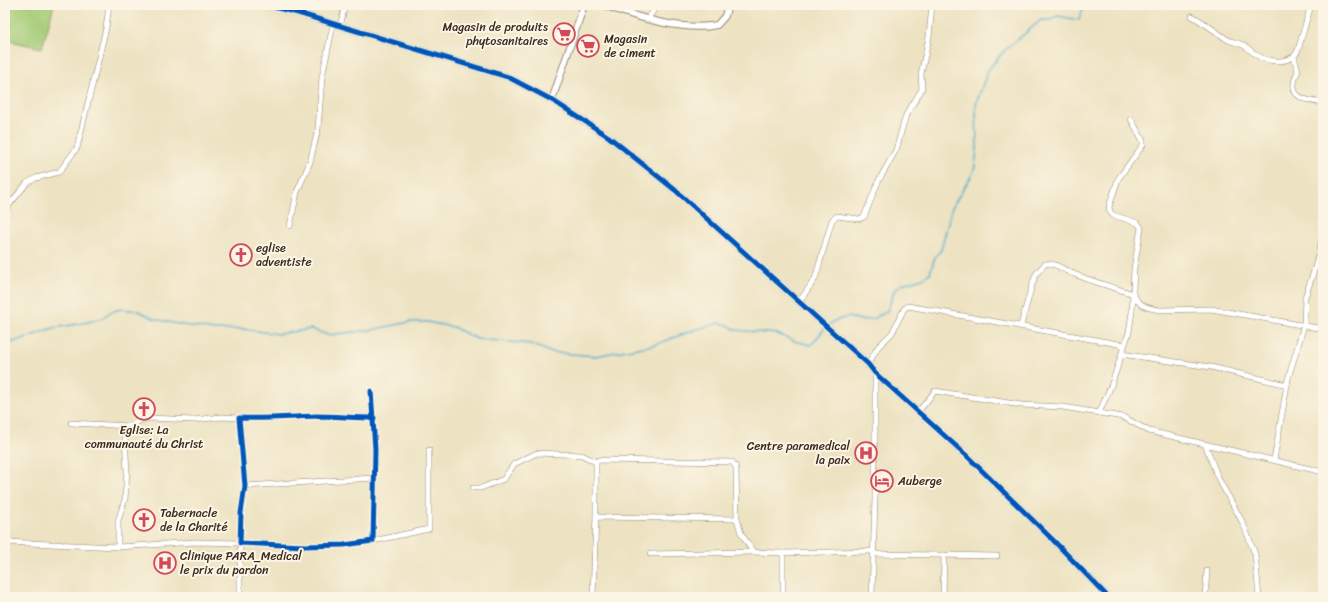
<svg xmlns="http://www.w3.org/2000/svg" width="1328" height="602" font-family="Sriracha,sans-serif">
  <style>
    .green { fill: #a3cb76; stroke: #6f7a4a }
    .lines { fill: none; stroke-linecap: round; stroke-linejoin: round }
    .stream { stroke: #4fabcd; stroke-width: 1.5 }
    .minor-casing { stroke: #948670; stroke-width: 6 }
    .tertiary-casing { stroke: #948670; stroke-width: 8 }
    .minor { stroke: #fff; stroke-width: 5 }
    .tertiary { stroke: #fff; stroke-width: 6 }
    .cycleway-casing { stroke: #fcf5e5; stroke-width: 8 }
    .cycleway { stroke: #0057b8; stroke-width: 5 }
    .labels { text-anchor: middle; dominant-baseline: central; stroke-width: 4; stroke-linejoin: round; paint-order: stroke }
    .poi-label { font-size: 12px; fill: #3b2a1e; stroke: #fcf5e5; text-anchor: start }
  </style>
  <rect width="100%" height="100%" fill="#fcf5e5"/>
  <filter id="ink" filterUnits="userSpaceOnUse"><feTurbulence type="fractalNoise" baseFrequency=".025" numOctaves="2"/><feDisplacementMap in="SourceGraphic" scale="8" xChannelSelector="R" yChannelSelector="G"/><feConvolveMatrix kernelMatrix="1 2 1 2 8 2 1 2 1" color-interpolation-filters="sRGB"/></filter>
  <filter id="wash" filterUnits="userSpaceOnUse"><feTurbulence type="fractalNoise" baseFrequency=".012" numOctaves="4" result="noise"/><feDisplacementMap in="SourceGraphic" scale="16" xChannelSelector="R" yChannelSelector="G"/><feGaussianBlur stdDeviation="0.9" result="paint"/><feColorMatrix in="noise" values="0 0 0 0 0 0 0 0 0 0 0 0 0 0 0 0 0 1.4 0 .05"/><feComposite in="paint" operator="in"/></filter>
  <g filter="url(#wash)">
    <rect width="100%" height="100%" fill="#ede3c2"/>
    <path class="green" d="M 5,5 L 54,5 L 42,48 L 5,40 Z"/>
    <g class="lines">
      <g class="stream">
        <path d="M 828,326 L 834,321 L 848,317 L 861,320 L 873,319 L 887,311 L 895,289 L 902,284 L 923,278 L 930,273 L 935,257 L 941,250 L 952,207 L 972,175 L 975,166 L 977,149 L 976,104 L 988,70 L 1004,51 L 1041,20 L 1051,20 L 1057,16 L 1079,20 L 1083,9 L 1082,5"/>
        <path d="M 5,345 L 53,328 L 84,323 L 103,318 L 110,312 L 121,309 L 139,311 L 155,319 L 182,325 L 215,330 L 243,329 L 278,334 L 311,329 L 328,335 L 371,330 L 410,322 L 427,322 L 453,327 L 477,339 L 531,344 L 550,352 L 595,356 L 654,345 L 694,330 L 719,323 L 728,325 L 736,330 L 777,334 L 794,341 L 811,345 L 825,328"/>
      </g>
    </g>
  </g>
  <g filter="url(#ink)">
    <g class="lines">
      <g class="minor-casing">
        <g id="minor">
          <path d="M 1192,16 C 1205,23 1216,32 1228,40 C 1233,42 1238,43 1243,45 C 1248,48 1253,53 1258,56 C 1270,63 1293,64 1298,50 L 1311,5"/>
          <path d="M 648,19 L 657,5"/>
          <path d="M 340,27 L 345,5"/>
          <path d="M 1294,57 L 1298,71 C 1286,96 1301,100 1323,103"/>
          <path d="M 5,210 L 27,183 L 36,178 L 59,172 L 77,148 L 106,28 L 109,5"/>
          <path d="M 290,226 L 297,192 L 310,162 L 318,129 L 322,77 L 333,25"/>
          <path d="M 799,302 L 815,279 L 832,220 L 837,216 L 859,219 L 864,217 L 878,182 L 896,150 L 906,115 L 922,89 L 921,74 L 929,37 L 932,5"/>
          <path d="M 1021,325 L 1032,285 L 1036,274 L 1045,264 C 1056,262 1064,271 1074,274 C 1093,282 1113,287 1133,294 C 1139,306 1147,308 1160,310 L 1211,309 L 1323,329"/>
          <path d="M 1121,354 L 1211,367 L 1287,385"/>
          <path d="M 868,364 L 878,347 L 892,333 L 904,309 L 908,306 L 1124,345"/>
          <path d="M 371,391 L 375,449 L 373,541 L 344,545 L 305,546 L 240,543 L 241,513 L 245,486 L 239,418 C 265,419 290,417 316,416 C 335,416 355,418 374,418"/>
          <path d="M 918,412 L 935,391 L 1021,405 L 1063,407 L 1123,417 L 1149,431 L 1323,472"/>
          <path d="M 1099,413 L 1111,386 L 1129,332 L 1132,312 L 1134,268 L 1141,228 L 1138,223 L 1113,215 L 1110,212 L 1109,207 L 1118,179 L 1143,145 L 1143,141 L 1131,119"/>
          <path d="M 71,423 L 130,426"/>
          <path d="M 1205,444 L 1218,478 L 1243,523 L 1255,554 L 1259,597"/>
          <path d="M 1274,460 L 1288,379 L 1304,325 L 1305,297 L 1315,268 L 1323,234"/>
          <path d="M 245,486 L 374,478"/>
          <path d="M 473,488 L 481,488 L 504,479 L 514,464 L 537,453 L 582,455 L 596,462 L 598,460 L 732,462 L 736,467 L 737,519"/>
          <path d="M 596,517 L 596,462"/>
          <path d="M 373,541 L 429,529 L 429,450"/>
          <path d="M 5,542 L 118,547 L 195,542 L 240,543 L 240,597"/>
          <path d="M 118,547 L 118,521 L 125,499 L 127,472 L 125,438 L 130,426 L 141,420 L 150,418 L 193,420 L 222,417 L 239,418"/>
          <path d="M 783,553 L 783,597"/>
          <path d="M 650,554 L 753,552"/>
          <path d="M 874,554 L 997,556"/>
          <path d="M 596,597 L 593,594 L 596,517 L 737,519 L 741,533 L 753,552 L 783,553 L 874,551"/>
          <path d="M 872,597 L 875,499 L 875,373"/>
          <path d="M 943,597 L 944,555"/>
          <path d="M 1205,597 L 1207,571"/>
        </g>
      </g>
      <g class="tertiary-casing">
        <g id="tertiary">
          <path d="M 265,5 L 298,13 L 508,77 L 552,100 L 609,137 L 675,190 L 868,364 L 875,373 L 966,455 L 1052,539 L 1108,597"/>
          <path d="M 604,5 C 635,17 684,32 717,25 L 725,16 L 728,5"/>
          <path d="M 552,100 L 584,5"/>
        </g>
      </g>
      <use href="#minor" class="minor"/>
      <use href="#tertiary" class="tertiary"/>
      <g class="cycleway-casing">
        <g id="cycleway">
          <path d="M 265,5 L 298,13 L 508,77 L 552,100 L 609,137 L 675,190 L 868,364 L 875,373 L 966,455 L 1052,539 L 1108,597"/>
          <path d="M 371,391 L 375,449 L 373,541 L 344,545 L 305,546 L 240,543 L 241,513 L 245,486 L 239,418 C 265,419 290,417 316,416 C 335,416 355,418 374,418"/>
        </g>
      </g>
      <use href="#cycleway" class="cycleway"/>
    </g>
  </g>
  <defs>
    <g id="supermarket-ring" transform="scale(1.15)"><circle r="9.5" fill="#fcf5e5" stroke="#d1495b" stroke-width="1.5"/><path d="M-6-5.5h2.5l.6 2H6L4.5 2H-2.5L-4.4-4H-6ZM-1.5 3.2a1.3 1.3 0 1 0 .1 0ZM3 3.2a1.3 1.3 0 1 0 .1 0Z" fill="#d1495b"/></g>
    <g id="church-ring" transform="scale(1.15)"><circle r="9.5" fill="#fcf5e5" stroke="#d1495b" stroke-width="1.5"/><path d="M-1.2-6h2.4v3.5h3.3v2.4h-3.3V6h-2.4V-.1h-3.3v-2.4h3.3Z" fill="#d1495b"/></g>
    <g id="hospital-ring" transform="scale(1.15)"><circle r="9.5" fill="#fcf5e5" stroke="#d1495b" stroke-width="1.5"/><path d="M-5-5h3v3.5h4V-5h3V5h-3V1.5h-4V5h-3Z" fill="#d1495b"/></g>
    <g id="hotel-ring" transform="scale(1.15)"><circle r="9.5" fill="#fcf5e5" stroke="#d1495b" stroke-width="1.5"/><path d="M-6-4.5h1.5V1H6V5H4.5V3h-9V5H-6ZM-4 0a1.8 1.8 0 1 1 3.6 0ZM.5 0V-2.5h3Q6-2.5 6 0Z" fill="#d1495b"/></g>
  </defs>
  <g fill-rule="evenodd">
    <use href="#supermarket-ring" x="564" y="34"/>
    <use href="#supermarket-ring" x="588" y="46"/>
    <use href="#church-ring" x="241" y="255"/>
    <use href="#church-ring" x="144" y="409"/>
    <use href="#hospital-ring" x="866" y="453"/>
    <use href="#hotel-ring" x="882" y="481"/>
    <use href="#church-ring" x="144" y="520"/>
    <use href="#hospital-ring" x="165" y="563"/>
  </g>
  <g class="labels">
    <g class="poi-label">
      <text x="548" y="27" text-anchor="end">Magasin de produits<tspan x="548" dy="14">phytosanitaires</tspan></text>
      <text x="604" y="39">Magasin<tspan x="604" dy="14">de ciment</tspan></text>
      <text x="256" y="248">eglise<tspan x="256" dy="14">adventiste</tspan></text>
      <text x="144" y="430" text-anchor="middle">Eglise: La<tspan x="144" dy="14">communauté du Christ</tspan></text>
      <text x="850" y="446" text-anchor="end">Centre paramedical<tspan x="850" dy="14">la paix</tspan></text>
      <text x="898" y="481">Auberge</text>
      <text x="160" y="513">Tabernacle<tspan x="160" dy="14">de la Charité</tspan></text>
      <text x="180" y="556">Clinique PARA_Medical<tspan x="180" dy="14">le prix du pardon</tspan></text>
    </g>
  </g>
  <rect width="1328" height="602" fill="none" stroke="#fcf5e5" stroke-width="20"/>
</svg>
